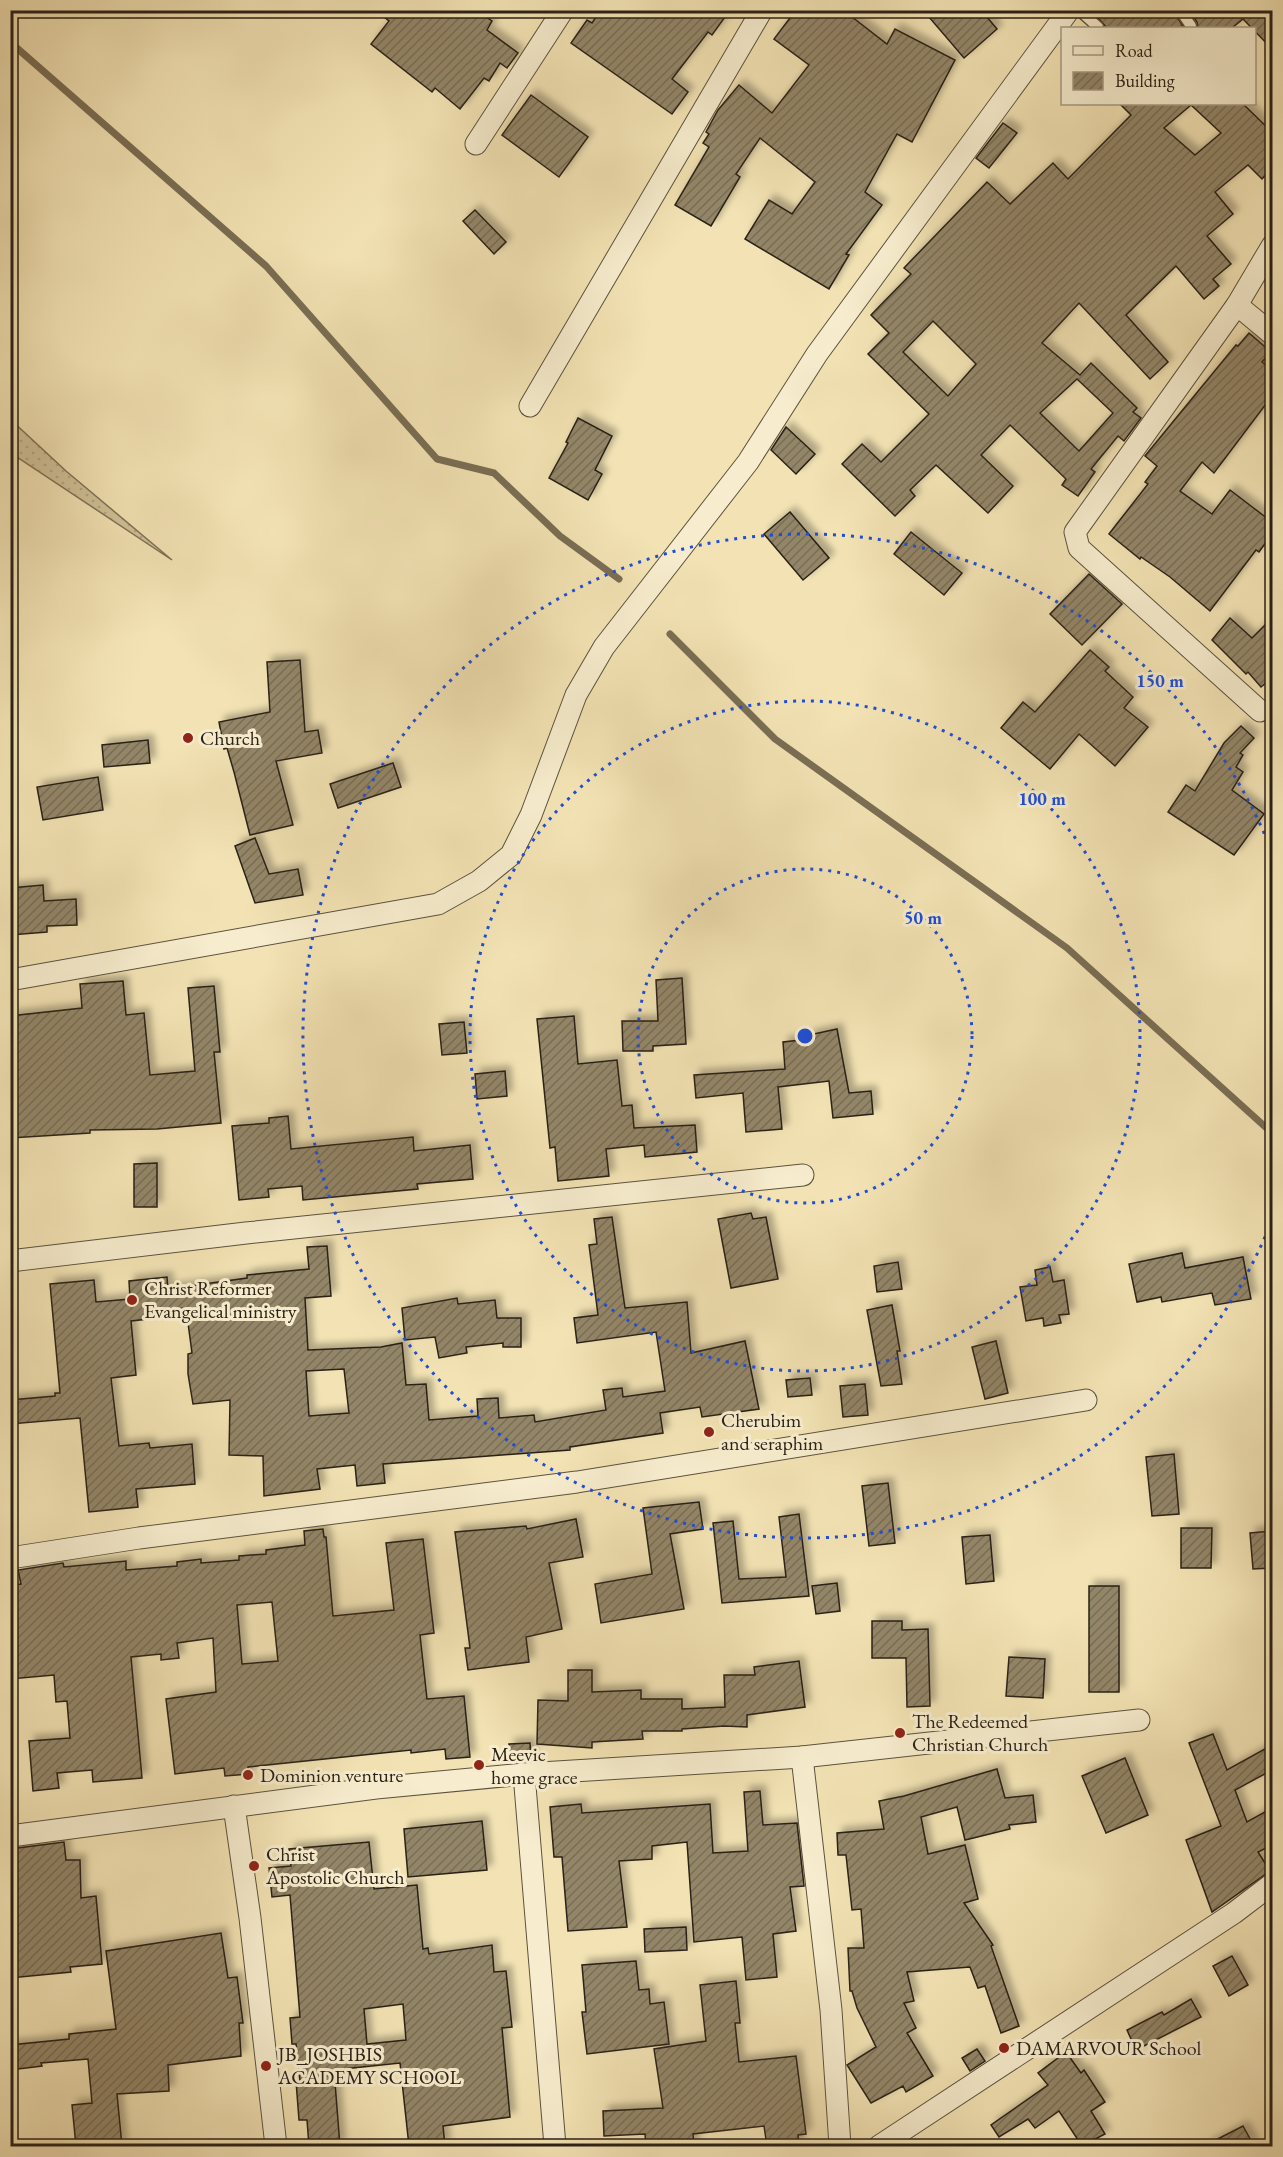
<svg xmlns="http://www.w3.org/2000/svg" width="1283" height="2157" font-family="'EB Garamond',serif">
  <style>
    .grass { fill: url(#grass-dots); stroke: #7e7258; stroke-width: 1.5 }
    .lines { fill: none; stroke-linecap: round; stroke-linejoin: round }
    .stream { stroke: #7a6e54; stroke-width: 7 }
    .building { fill: url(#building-hatch); stroke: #2a2116; stroke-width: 1.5; fill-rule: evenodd; filter: url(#shadow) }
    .service-casing { stroke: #5c523e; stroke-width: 13 }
    .minor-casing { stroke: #5c523e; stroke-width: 23 }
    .service { stroke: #f7edce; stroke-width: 10 }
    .minor { stroke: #f7edce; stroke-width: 21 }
    .ring { fill: none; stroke: #1d4ed8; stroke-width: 3; stroke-dasharray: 3 6 }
    .poi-dot { fill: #8f2418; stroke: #f7edce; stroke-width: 2 }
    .labels { text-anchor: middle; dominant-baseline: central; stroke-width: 6; stroke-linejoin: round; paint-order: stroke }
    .poi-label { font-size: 20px; fill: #2a2116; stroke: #f7edce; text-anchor: start }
    .centre { fill: #1d4ed8; stroke: #f7edce; stroke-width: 3 }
    .ring-label { font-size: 18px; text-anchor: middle; font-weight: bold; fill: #1d4ed8; stroke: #f7edce; stroke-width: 6; stroke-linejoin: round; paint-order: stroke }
  </style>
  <defs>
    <pattern id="grass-dots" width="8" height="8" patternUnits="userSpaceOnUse" patternTransform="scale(1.5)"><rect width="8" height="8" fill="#d1c299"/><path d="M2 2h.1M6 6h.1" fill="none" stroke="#b4a683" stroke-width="1.8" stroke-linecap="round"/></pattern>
    <pattern id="building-hatch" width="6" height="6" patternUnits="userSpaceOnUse" patternTransform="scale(1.5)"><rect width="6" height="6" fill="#938668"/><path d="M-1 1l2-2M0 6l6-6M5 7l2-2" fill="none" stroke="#786d55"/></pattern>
    <filter id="shadow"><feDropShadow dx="5.5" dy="-5.5" stdDeviation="3" flood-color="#0004"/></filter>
  </defs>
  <rect width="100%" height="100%" fill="#f3e3b4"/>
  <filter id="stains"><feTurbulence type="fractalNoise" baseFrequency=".00333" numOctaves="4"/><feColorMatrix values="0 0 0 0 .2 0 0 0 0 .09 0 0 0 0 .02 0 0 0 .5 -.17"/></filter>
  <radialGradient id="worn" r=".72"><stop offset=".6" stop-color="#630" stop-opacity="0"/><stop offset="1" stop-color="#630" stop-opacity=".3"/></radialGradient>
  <path class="grass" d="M 10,419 L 66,471 L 172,560 L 11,453 Z"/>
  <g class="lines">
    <g class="stream">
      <path d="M 10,42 L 266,266 L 437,459 L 494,473 L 560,536 L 619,579"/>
      <path d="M 670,634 L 775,739 L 1067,948 L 1272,1133"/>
    </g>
  </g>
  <g class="building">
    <path d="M 375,10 L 476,10 L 492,21 L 487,30 L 518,53 L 507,68 L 500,63 L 489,81 L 484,78 L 460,109 L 435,88 L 432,92 L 371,44 L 389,21 Z"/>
    <path d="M 601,10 L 730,10 L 712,35 L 708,32 L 672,79 L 688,92 L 672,114 L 571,43 L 587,20 L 592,23 Z"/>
    <path d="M 796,10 L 843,10 L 887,44 L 895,29 L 955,60 L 912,142 L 897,134 L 865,192 L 882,205 L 846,254 L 849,255 L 829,289 L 745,239 L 769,200 L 792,214 L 815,182 L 760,138 L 736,174 L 740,177 L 711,226 L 675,205 L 709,147 L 703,143 L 709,134 L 706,132 L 718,110 L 739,85 L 772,113 L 809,65 L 774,39 Z"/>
    <path d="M 923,10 L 981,10 L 997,29 L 964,58 Z"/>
    <path d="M 1091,10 L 1173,10 L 1184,28 L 1107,28 Z"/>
    <path d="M 1189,10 L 1272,10 L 1272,49 L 1243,19 L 1232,28 L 1198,28 L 1197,22 Z"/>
    <path d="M 531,95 L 588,137 L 559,177 L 502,135 Z"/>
    <path d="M 1120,104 L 1243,104 L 1272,132 L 1272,168 L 1262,179 L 1248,165 L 1215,192 L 1233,214 L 1207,236 L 1231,264 L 1213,279 L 1219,286 L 1204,299 L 1176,266 L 1126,315 L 1168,362 L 1150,379 L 1079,303 L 1042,343 L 1080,375 L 1091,363 L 1137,408 L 1133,412 L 1141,418 L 1124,441 L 1118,436 L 1091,469 L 1095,472 L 1078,496 L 1062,485 L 1066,479 L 1010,425 L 981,455 L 1013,486 L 988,513 L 936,465 L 910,490 L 915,496 L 895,516 L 842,464 L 862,444 L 881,462 L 929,414 L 868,354 L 889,333 L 871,315 L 911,274 L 904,268 L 987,182 L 1010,204 L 1053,163 L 1068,179 L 1131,115 ZM 1191,105 L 1221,133 L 1195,155 L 1164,128 ZM 933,321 L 976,364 L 948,396 L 903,352 ZM 1077,379 L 1113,413 L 1079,451 L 1040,413 Z"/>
    <path d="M 1003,123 L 1017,133 L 989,168 L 976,158 Z"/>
    <path d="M 475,210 L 506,242 L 494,254 L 463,221 Z"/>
    <path d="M 1249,333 L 1271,352 L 1262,362 L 1272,370 L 1272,396 L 1214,473 L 1202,462 L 1180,491 L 1212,514 L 1230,490 L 1272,522 L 1272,534 L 1259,552 L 1256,550 L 1210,611 L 1170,577 L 1141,557 L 1140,559 L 1109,534 L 1148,484 L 1145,482 L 1157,466 L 1145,456 L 1236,345 L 1238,346 Z"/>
    <path d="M 578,418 L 612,436 L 595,470 L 602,474 L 588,500 L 549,478 L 568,443 L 566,442 Z"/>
    <path d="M 786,427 L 815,454 L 796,474 L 771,450 Z"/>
    <path d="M 790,512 L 829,558 L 803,580 L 764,534 Z"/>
    <path d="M 911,532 L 962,573 L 944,595 L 894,554 Z"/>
    <path d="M 1089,574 L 1122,604 L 1082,645 L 1050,614 Z"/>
    <path d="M 1230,618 L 1252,638 L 1272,618 L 1272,678 L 1261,687 L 1248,672 L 1246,674 L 1212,640 Z"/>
    <path d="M 1090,650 L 1109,667 L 1105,671 L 1133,697 L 1124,708 L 1148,727 L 1115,766 L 1079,734 L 1050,769 L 1001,728 L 1023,702 L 1035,712 Z"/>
    <path d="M 300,660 L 305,732 L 318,730 L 322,753 L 276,761 L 293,825 L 250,835 L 234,772 L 227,748 L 224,749 L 219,722 L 270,712 L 267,662 Z"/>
    <path d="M 1241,726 L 1254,738 L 1240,753 L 1243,755 L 1236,767 L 1243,772 L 1232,790 L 1264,814 L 1234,855 L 1168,812 L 1186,785 L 1195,791 L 1224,743 Z"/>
    <path d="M 148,740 L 150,763 L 104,767 L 102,745 Z"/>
    <path d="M 393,763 L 401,787 L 338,808 L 330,784 Z"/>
    <path d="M 98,777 L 103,810 L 43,820 L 37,787 Z"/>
    <path d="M 255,838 L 269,874 L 298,869 L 303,895 L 255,903 L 235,846 Z"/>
    <path d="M 43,885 L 44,901 L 76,899 L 77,925 L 47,926 L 47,932 L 10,935 L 10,888 Z"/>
    <path d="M 682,978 L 686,1044 L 653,1046 L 653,1051 L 623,1051 L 622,1021 L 658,1021 L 656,980 Z"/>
    <path d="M 123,981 L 126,1015 L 144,1013 L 150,1075 L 195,1071 L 188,988 L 214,986 L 220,1052 L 214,1052 L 221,1123 L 157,1129 L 90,1130 L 90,1133 L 10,1138 L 10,1016 L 82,1008 L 80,984 Z"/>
    <path d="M 574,1016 L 578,1064 L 617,1060 L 622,1106 L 632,1105 L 634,1128 L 695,1125 L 697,1152 L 645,1157 L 644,1145 L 606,1149 L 609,1176 L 558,1181 L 555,1147 L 550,1148 L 537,1019 Z"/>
    <path d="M 464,1022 L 467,1053 L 442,1055 L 439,1024 Z"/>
    <path d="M 837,1029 L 849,1093 L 871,1091 L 873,1114 L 833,1118 L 829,1081 L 778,1087 L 782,1129 L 746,1132 L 743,1093 L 696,1098 L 694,1075 L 785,1069 L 783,1042 L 810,1039 L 809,1035 Z"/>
    <path d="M 505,1071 L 507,1096 L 477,1099 L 475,1074 Z"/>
    <path d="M 288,1116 L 291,1149 L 413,1137 L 414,1151 L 470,1145 L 473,1179 L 417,1184 L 418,1189 L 303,1200 L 302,1186 L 268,1189 L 269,1197 L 239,1200 L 232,1126 L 269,1123 L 269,1118 Z"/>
    <path d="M 157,1163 L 157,1207 L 134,1207 L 134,1164 Z"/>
    <path d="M 751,1213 L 753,1219 L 766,1217 L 778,1279 L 731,1288 L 718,1219 Z"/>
    <path d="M 612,1217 L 625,1308 L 687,1302 L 691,1353 L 745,1341 L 759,1409 L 702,1417 L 700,1407 L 660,1413 L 663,1433 L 570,1447 L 570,1450 L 383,1464 L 385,1483 L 357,1486 L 355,1465 L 317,1469 L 320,1489 L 264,1496 L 263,1456 L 229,1455 L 230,1400 L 193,1404 L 188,1374 L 188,1354 L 192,1353 L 186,1308 L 148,1311 L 149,1319 L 131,1321 L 136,1375 L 111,1378 L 119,1446 L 149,1443 L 150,1448 L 192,1444 L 195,1484 L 136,1489 L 138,1507 L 89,1512 L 80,1418 L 10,1424 L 10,1400 L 55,1396 L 55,1393 L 60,1393 L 50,1284 L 94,1280 L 96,1302 L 130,1299 L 129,1281 L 167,1277 L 168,1289 L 247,1278 L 247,1275 L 309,1269 L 307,1247 L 327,1246 L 331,1296 L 305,1298 L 308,1350 L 381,1347 L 402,1343 L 406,1385 L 426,1384 L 429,1420 L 478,1416 L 477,1399 L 498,1398 L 499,1418 L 534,1415 L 535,1422 L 606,1410 L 603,1390 L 622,1388 L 623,1397 L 665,1391 L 656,1332 L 577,1343 L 574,1318 L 598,1315 L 589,1245 L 597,1244 L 594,1219 ZM 344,1369 L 349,1413 L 309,1416 L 306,1371 Z"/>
    <path d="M 1182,1253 L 1185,1268 L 1243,1257 L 1251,1299 L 1215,1305 L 1212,1293 L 1162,1302 L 1161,1297 L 1137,1302 L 1129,1264 Z"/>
    <path d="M 898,1262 L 902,1289 L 877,1292 L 874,1266 Z"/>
    <path d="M 1050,1267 L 1053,1282 L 1064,1280 L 1069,1314 L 1059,1315 L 1061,1323 L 1044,1326 L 1043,1318 L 1026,1321 L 1020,1287 L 1037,1285 L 1035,1270 Z"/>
    <path d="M 457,1298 L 458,1304 L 495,1300 L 497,1318 L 521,1318 L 521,1347 L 503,1347 L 503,1343 L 466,1347 L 467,1353 L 439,1358 L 435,1337 L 405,1340 L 402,1308 Z"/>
    <path d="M 892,1305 L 900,1351 L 897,1351 L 902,1384 L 881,1386 L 867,1310 Z"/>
    <path d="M 996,1341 L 1008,1393 L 985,1399 L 972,1347 Z"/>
    <path d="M 810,1378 L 812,1395 L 788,1397 L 786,1380 Z"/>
    <path d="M 865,1384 L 868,1415 L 843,1417 L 840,1386 Z"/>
    <path d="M 1174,1454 L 1179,1514 L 1152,1516 L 1146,1457 Z"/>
    <path d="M 888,1483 L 895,1543 L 869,1546 L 862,1486 Z"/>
    <path d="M 699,1502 L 703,1529 L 670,1534 L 684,1609 L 601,1623 L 595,1584 L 652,1574 L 643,1508 Z"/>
    <path d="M 799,1514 L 809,1596 L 722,1603 L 713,1523 L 733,1521 L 739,1579 L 786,1577 L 779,1517 Z"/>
    <path d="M 576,1519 L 583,1557 L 549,1563 L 562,1629 L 526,1637 L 529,1662 L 468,1670 L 465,1648 L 470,1648 L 455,1532 L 526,1526 L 527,1529 Z"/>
    <path d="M 1181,1528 L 1212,1528 L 1211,1568 L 1181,1568 Z"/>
    <path d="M 323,1529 L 324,1537 L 326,1537 L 333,1616 L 394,1610 L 386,1543 L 423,1539 L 434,1633 L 420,1635 L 427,1699 L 464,1696 L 470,1757 L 446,1759 L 445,1749 L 411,1753 L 411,1750 L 248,1767 L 249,1774 L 225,1776 L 224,1768 L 175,1774 L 166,1699 L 216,1692 L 213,1638 L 177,1643 L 179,1658 L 161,1660 L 161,1654 L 131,1657 L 142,1778 L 93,1782 L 92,1770 L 57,1773 L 59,1788 L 33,1791 L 29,1741 L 70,1738 L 67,1701 L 56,1702 L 54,1675 L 10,1679 L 10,1585 L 21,1584 L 18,1570 L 63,1563 L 64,1567 L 126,1561 L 126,1570 L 177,1566 L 177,1562 L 201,1559 L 201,1563 L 239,1560 L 239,1556 L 266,1554 L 266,1550 L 305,1545 L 304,1531 ZM 272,1602 L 278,1661 L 242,1664 L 237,1605 Z"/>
    <path d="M 1272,1531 L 1272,1568 L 1253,1569 L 1250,1533 Z"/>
    <path d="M 990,1535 L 994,1581 L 966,1584 L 962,1537 Z"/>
    <path d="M 837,1583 L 840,1611 L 816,1614 L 812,1586 Z"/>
    <rect x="1089" y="1586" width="30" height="106"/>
    <path d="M 872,1621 L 902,1621 L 902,1630 L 928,1629 L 930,1706 L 907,1707 L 906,1658 L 872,1658 Z"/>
    <path d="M 1009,1657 L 1045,1659 L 1043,1698 L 1006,1696 Z"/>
    <path d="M 799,1661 L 805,1707 L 747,1715 L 747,1727 L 724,1726 L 682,1729 L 682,1731 L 642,1731 L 643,1739 L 592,1742 L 592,1748 L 537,1744 L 538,1700 L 568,1701 L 568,1670 L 592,1670 L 592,1692 L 641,1690 L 641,1699 L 682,1699 L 682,1709 L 725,1707 L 724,1675 L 755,1675 L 754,1667 Z"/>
    <path d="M 1213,1734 L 1227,1770 L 1272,1745 L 1272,1770 L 1235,1790 L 1247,1822 L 1272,1808 L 1272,1845 L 1258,1852 L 1270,1871 L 1212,1912 L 1186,1840 L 1221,1826 L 1189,1743 Z"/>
    <path d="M 530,1743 L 531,1759 L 511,1761 L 509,1744 Z"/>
    <path d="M 1125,1758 L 1148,1815 L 1106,1833 L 1082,1776 Z"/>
    <path d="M 997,1769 L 1005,1798 L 1033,1795 L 1036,1822 L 1009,1825 L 1010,1829 L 965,1840 L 957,1807 L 921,1817 L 928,1854 L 965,1845 L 978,1899 L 964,1903 L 993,1945 L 991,1946 L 1019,2026 L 1001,2033 L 985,1986 L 978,1988 L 970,1967 L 907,1972 L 914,2001 L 904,2003 L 916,2028 L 907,2033 L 933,2076 L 906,2092 L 903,2086 L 871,2103 L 847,2065 L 876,2047 L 857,2008 L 852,1991 L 850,1991 L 848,1948 L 864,1948 L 861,1909 L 852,1910 L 846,1855 L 838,1855 L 837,1833 L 884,1829 L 879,1801 L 904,1796 Z"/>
    <path d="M 760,1791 L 763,1825 L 797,1823 L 804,1886 L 790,1887 L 796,1931 L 773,1934 L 777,1977 L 746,1980 L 742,1937 L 694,1942 L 687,1842 L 652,1846 L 652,1859 L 619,1861 L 627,1927 L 568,1931 L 562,1857 L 554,1857 L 550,1807 L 581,1804 L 582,1813 L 710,1804 L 713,1853 L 748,1851 L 744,1792 Z"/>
    <path d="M 482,1821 L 487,1870 L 408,1877 L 404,1829 Z"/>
    <path d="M 64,1842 L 66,1860 L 80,1860 L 81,1898 L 96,1896 L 102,1964 L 70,1967 L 71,1972 L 10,1978 L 10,1849 Z"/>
    <path d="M 369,1842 L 374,1889 L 417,1885 L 423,1949 L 428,1948 L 429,1954 L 492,1945 L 494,1972 L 506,1971 L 512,2027 L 502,2028 L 510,2117 L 443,2126 L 445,2146 L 409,2146 L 400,2063 L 334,2070 L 340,2146 L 309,2146 L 307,2120 L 299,2120 L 296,2081 L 300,2081 L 296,2044 L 292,2044 L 290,2018 L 300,2017 L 290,1895 L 272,1897 L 269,1868 L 291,1866 L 289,1849 ZM 403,2004 L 406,2040 L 367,2044 L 364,2009 Z"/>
    <path d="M 686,1927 L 687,1950 L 645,1952 L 644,1929 Z"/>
    <path d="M 221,1933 L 228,1978 L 237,1977 L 243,2023 L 239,2023 L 241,2056 L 168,2065 L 169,2091 L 117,2094 L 122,2146 L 76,2146 L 72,2105 L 92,2103 L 88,2059 L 41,2063 L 42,2066 L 10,2070 L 10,2045 L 69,2039 L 69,2034 L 116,2029 L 106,1951 Z"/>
    <path d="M 1232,1956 L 1248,1985 L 1229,1996 L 1213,1966 Z"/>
    <path d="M 636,1961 L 639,1990 L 649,1989 L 650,2004 L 664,2002 L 669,2044 L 587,2054 L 582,2012 L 586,2012 L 582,1965 Z"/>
    <path d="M 736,1981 L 740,2023 L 735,2023 L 739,2062 L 796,2056 L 806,2134 L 798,2135 L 799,2146 L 767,2146 L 764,2126 L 693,2134 L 694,2146 L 646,2146 L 645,2134 L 604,2136 L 603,2111 L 663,2108 L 654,2049 L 706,2041 L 700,1985 Z"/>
    <path d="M 1191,1999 L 1201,2017 L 1136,2050 L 1127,2030 L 1162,2012 L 1164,2015 Z"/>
    <path d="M 977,2049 L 985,2061 L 970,2071 L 962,2058 Z"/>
    <path d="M 1066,2052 L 1081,2073 L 1084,2070 L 1105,2102 L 1091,2111 L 1105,2134 L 1082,2146 L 1059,2111 L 1035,2128 L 1028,2119 L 999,2137 L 991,2125 L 1048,2085 L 1038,2073 Z"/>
    <path d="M 1243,2126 L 1254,2146 L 1204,2146 Z"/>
  </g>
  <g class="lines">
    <g class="service-casing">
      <g id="service">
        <path d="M 1079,10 L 1098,27"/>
        <path d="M 1180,10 L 1191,26"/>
      </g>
    </g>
    <g class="minor-casing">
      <g id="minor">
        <path d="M 476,144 L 563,10"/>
        <path d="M 1237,305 L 1272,334"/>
        <path d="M 530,406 L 762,10"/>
        <path d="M 1260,711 L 1079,548 L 1075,532 L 1237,305 L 1272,246"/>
        <path d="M 10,980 L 438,904 L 479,881 L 511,855 L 531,815 L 576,695 L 604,647 L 748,462 L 817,354 L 1069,10"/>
        <path d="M 10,1261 L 246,1233 L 803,1175"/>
        <path d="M 10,1558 L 139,1538 L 577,1482 L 1086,1400"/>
        <path d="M 802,1757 L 831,2010 L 840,2146"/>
        <path d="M 524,1774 L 555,2146"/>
        <path d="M 234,1806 L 250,1918 L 276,2146"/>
        <path d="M 10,1836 L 376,1788 L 524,1774 L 802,1757 L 1139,1720"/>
        <path d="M 879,2146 L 1234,1913 L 1272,1884"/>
      </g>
    </g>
    <use href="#service" class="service"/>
    <use href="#minor" class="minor"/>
  </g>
  <g class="ring">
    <circle cx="805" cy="1036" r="167"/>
    <circle cx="805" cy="1036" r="335"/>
    <path d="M1272 1220A502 502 0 1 1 1272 852"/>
  </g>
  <g class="poi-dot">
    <circle cx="188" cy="738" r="6"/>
    <circle cx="132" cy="1300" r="6"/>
    <circle cx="709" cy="1432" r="6"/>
    <circle cx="900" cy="1733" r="6"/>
    <circle cx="479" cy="1765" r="6"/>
    <circle cx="248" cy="1775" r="6"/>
    <circle cx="254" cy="1866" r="6"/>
    <circle cx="1004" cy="2048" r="6"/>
    <circle cx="266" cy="2066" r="6"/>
  </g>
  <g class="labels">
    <g class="poi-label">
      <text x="200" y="738">Church</text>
      <text x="144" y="1288">Christ Reformer<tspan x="144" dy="23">Evangelical ministry</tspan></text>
      <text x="721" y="1420">Cherubim<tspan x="721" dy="23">and seraphim</tspan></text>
      <text x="912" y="1721">The Redeemed<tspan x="912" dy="23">Christian Church</tspan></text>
      <text x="491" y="1754">Meevic<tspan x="491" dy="23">home grace</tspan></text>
      <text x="260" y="1775">Dominion venture</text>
      <text x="266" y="1854">Christ<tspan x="266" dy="23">Apostolic Church</tspan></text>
      <text x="1016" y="2048">DAMARVOUR School</text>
      <text x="278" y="2054">JB_JOSHBIS<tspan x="278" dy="23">ACADEMY SCHOOL</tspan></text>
    </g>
  </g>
  <circle cx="805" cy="1036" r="9" class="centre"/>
  <g class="ring-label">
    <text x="1160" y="687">150 m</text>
    <text x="1042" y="805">100 m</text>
    <text x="923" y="924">50 m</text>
  </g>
  <rect width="1283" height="2157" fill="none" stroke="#f3e3b4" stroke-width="36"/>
  <rect x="12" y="12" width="1259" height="2133" fill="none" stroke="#2a2116" stroke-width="3"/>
  <rect x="18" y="18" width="1247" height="2121" fill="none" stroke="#2a2116" stroke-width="1.5"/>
  <rect x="1061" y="27" width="195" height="78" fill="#f7edce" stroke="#a59b84" stroke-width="1.5"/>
  <rect x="1073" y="46" width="30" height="9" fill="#f7edce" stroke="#a59b84" stroke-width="1.5"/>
  <text x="1115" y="57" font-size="18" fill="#2a2116">Road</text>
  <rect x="1073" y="72" width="30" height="18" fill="url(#building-hatch)" stroke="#a59b84" stroke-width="1.5"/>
  <text x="1115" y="87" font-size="18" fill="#2a2116">Building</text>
  <rect width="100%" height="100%" filter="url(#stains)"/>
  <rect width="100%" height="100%" fill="url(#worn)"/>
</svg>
